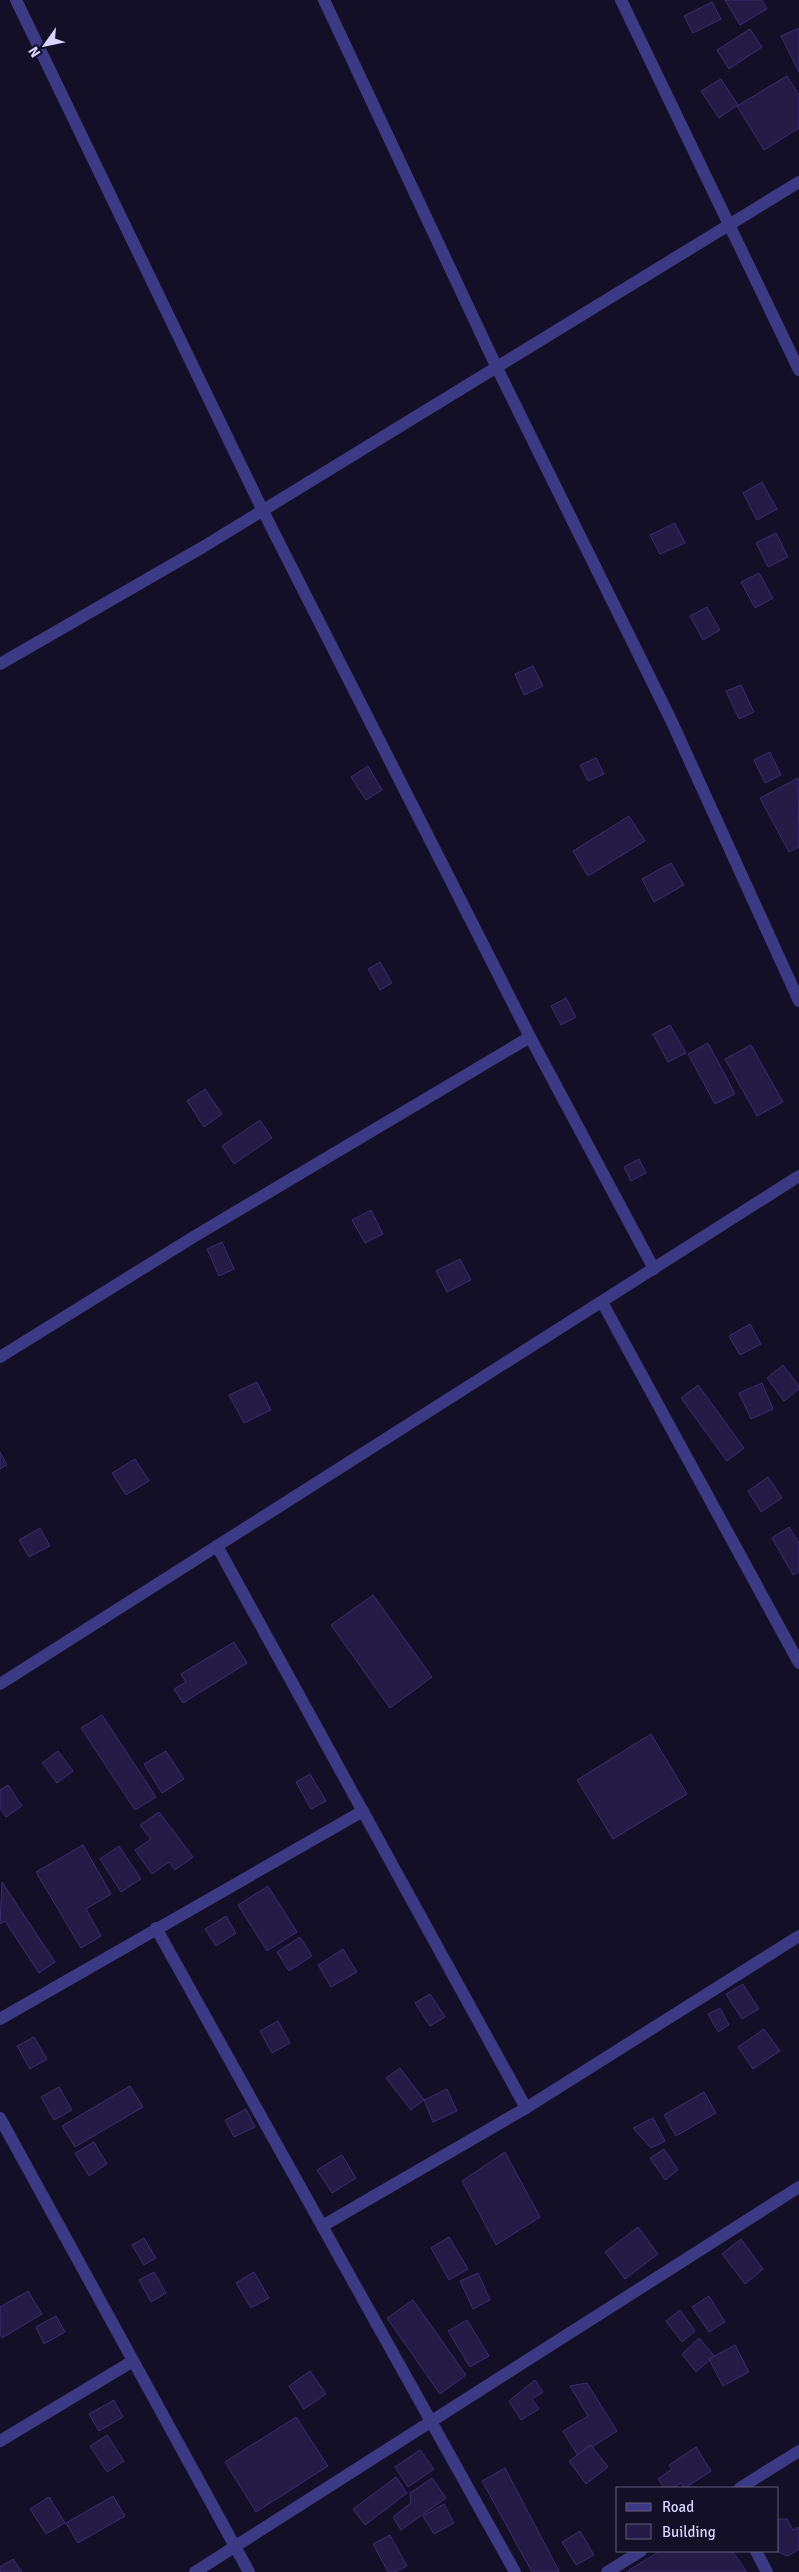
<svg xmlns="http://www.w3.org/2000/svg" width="799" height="2572" font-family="Signika,sans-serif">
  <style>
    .building { fill: #241b47; stroke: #3b2d73 }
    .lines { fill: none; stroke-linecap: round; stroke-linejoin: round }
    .street { stroke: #3d3a85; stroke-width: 12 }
  </style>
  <rect width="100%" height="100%" fill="#130f26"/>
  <g class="building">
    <path d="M 725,0 L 762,0 L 767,9 L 740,25 Z"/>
    <path d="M 712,2 L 721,19 L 693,33 L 684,16 Z"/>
    <path d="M 799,28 L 799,72 L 781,36 Z"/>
    <path d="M 750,29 L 762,47 L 729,69 L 717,50 Z"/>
    <path d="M 787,76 L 799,95 L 799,128 L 764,150 L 737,106 Z"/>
    <path d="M 721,79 L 738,105 L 719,118 L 701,91 Z"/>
    <path d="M 762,482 L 777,509 L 757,520 L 743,493 Z"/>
    <path d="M 675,523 L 685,543 L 660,554 L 650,535 Z"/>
    <path d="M 776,533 L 788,557 L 768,567 L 756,543 Z"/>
    <path d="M 759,573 L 773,598 L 755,608 L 741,582 Z"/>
    <path d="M 707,607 L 720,630 L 703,640 L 690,616 Z"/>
    <path d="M 533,666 L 543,686 L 524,695 L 515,674 Z"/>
    <path d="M 741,685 L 754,712 L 739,719 L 726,691 Z"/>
    <path d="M 770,752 L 781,775 L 765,783 L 754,760 Z"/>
    <path d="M 596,758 L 604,774 L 588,781 L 580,765 Z"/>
    <path d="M 368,766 L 382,790 L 366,800 L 351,777 Z"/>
    <path d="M 798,778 L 799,847 L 789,852 L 760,798 Z"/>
    <path d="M 629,816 L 645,841 L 588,876 L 573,851 Z"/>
    <path d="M 671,863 L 684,885 L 654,902 L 642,879 Z"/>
    <path d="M 380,962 L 392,983 L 380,990 L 368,969 Z"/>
    <path d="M 566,998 L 576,1017 L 561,1025 L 551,1006 Z"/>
    <path d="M 670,1025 L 686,1053 L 668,1062 L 653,1034 Z"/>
    <path d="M 708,1043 L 735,1094 L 715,1104 L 688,1054 Z"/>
    <path d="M 751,1045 L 783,1102 L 757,1116 L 725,1059 Z"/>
    <path d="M 205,1089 L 222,1114 L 204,1127 L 187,1101 Z"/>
    <path d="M 260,1120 L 272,1138 L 234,1164 L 222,1146 Z"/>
    <path d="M 639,1159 L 646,1173 L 631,1181 L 624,1167 Z"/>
    <path d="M 371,1210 L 383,1234 L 365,1243 L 352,1220 Z"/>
    <path d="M 222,1242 L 234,1269 L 219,1276 L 207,1249 Z"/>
    <path d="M 460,1259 L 471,1280 L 447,1292 L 436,1271 Z"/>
    <path d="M 750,1324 L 761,1344 L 740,1355 L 729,1336 Z"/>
    <path d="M 783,1365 L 799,1386 L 799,1389 L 784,1401 L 767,1378 Z"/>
    <path d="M 257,1382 L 271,1410 L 244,1423 L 229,1395 Z"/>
    <path d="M 762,1383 L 773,1409 L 751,1419 L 739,1393 Z"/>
    <path d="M 698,1385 L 744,1448 L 727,1461 L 681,1398 Z"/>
    <path d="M 0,1452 L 7,1465 L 0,1469 Z"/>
    <path d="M 135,1459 L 149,1481 L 126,1495 L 112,1473 Z"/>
    <path d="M 768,1477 L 782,1498 L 761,1512 L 748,1491 Z"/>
    <path d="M 789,1527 L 799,1543 L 799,1572 L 793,1575 L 772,1538 Z"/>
    <path d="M 40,1528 L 50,1546 L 29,1557 L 19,1540 Z"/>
    <path d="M 373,1595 L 432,1677 L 390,1708 L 331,1625 Z"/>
    <path d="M 234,1642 L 247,1663 L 183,1703 L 174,1689 L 186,1682 L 181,1674 Z"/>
    <path d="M 102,1715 L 156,1797 L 135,1810 L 81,1728 Z"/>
    <path d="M 651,1734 L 687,1794 L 613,1839 L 577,1780 Z"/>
    <path d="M 58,1751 L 73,1771 L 57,1783 L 42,1763 Z"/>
    <path d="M 166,1751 L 184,1779 L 162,1793 L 144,1764 Z"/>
    <path d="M 310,1774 L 326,1801 L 311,1809 L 296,1782 Z"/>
    <path d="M 8,1785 L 22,1806 L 6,1817 L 0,1808 L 0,1790 Z"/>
    <path d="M 159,1812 L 193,1857 L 175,1870 L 169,1862 L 152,1874 L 135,1850 L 151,1839 L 140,1825 Z"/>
    <path d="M 83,1845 L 111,1894 L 86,1909 L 101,1936 L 81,1948 L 36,1872 Z"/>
    <path d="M 119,1846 L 141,1879 L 121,1892 L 100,1859 Z"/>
    <path d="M 2,1882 L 55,1962 L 39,1973 L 5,1921 L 0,1924 Z"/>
    <path d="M 268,1886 L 297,1932 L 267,1951 L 238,1905 Z"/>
    <path d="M 226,1916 L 236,1933 L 216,1946 L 205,1929 Z"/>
    <path d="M 300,1937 L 312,1956 L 289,1971 L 277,1952 Z"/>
    <path d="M 343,1949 L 357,1972 L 331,1987 L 318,1965 Z"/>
    <path d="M 743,1984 L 759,2009 L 742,2019 L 726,1994 Z"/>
    <path d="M 430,1994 L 445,2017 L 430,2026 L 415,2003 Z"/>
    <path d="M 720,2008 L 729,2025 L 718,2032 L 708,2014 Z"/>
    <path d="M 278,2021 L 290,2043 L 272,2053 L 260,2031 Z"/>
    <path d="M 764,2029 L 780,2051 L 753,2069 L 738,2047 Z"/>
    <path d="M 34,2037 L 47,2059 L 30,2069 L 17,2046 Z"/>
    <path d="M 400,2068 L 424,2100 L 411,2110 L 386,2078 Z"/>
    <path d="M 130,2086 L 143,2107 L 75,2147 L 62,2126 Z"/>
    <path d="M 59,2087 L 72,2110 L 54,2120 L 41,2097 Z"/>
    <path d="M 447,2089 L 457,2111 L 433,2122 L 424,2100 Z"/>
    <path d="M 704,2092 L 716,2113 L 676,2136 L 664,2115 Z"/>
    <path d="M 246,2109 L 255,2127 L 234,2137 L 225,2120 Z"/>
    <path d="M 653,2118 L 665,2141 L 651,2148 L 633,2128 Z"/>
    <path d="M 94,2142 L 107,2164 L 89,2176 L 75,2153 Z"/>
    <path d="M 664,2149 L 678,2170 L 665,2180 L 650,2158 Z"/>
    <path d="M 505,2152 L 540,2217 L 496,2245 L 462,2181 Z"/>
    <path d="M 342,2155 L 356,2178 L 332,2193 L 317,2170 Z"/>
    <path d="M 638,2227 L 658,2254 L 625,2279 L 605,2252 Z"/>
    <path d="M 449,2237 L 468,2269 L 449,2280 L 431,2248 Z"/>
    <path d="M 144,2238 L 156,2258 L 144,2265 L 132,2245 Z"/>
    <path d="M 741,2239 L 763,2269 L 745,2284 L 722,2254 Z"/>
    <path d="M 154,2272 L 166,2293 L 151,2302 L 139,2280 Z"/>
    <path d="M 254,2272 L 269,2298 L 251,2308 L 236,2283 Z"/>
    <path d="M 478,2273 L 490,2300 L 473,2309 L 460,2281 Z"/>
    <path d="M 28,2291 L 42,2314 L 2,2338 L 0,2334 L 0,2307 Z"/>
    <path d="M 709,2296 L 725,2322 L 709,2332 L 692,2307 Z"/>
    <path d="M 413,2300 L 466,2375 L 440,2394 L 387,2318 Z"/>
    <path d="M 680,2310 L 695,2331 L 682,2342 L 666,2321 Z"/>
    <path d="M 56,2316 L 65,2332 L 44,2344 L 36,2327 Z"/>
    <path d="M 467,2320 L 489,2356 L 470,2367 L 448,2331 Z"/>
    <path d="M 699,2338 L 714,2356 L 696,2372 L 682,2354 Z"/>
    <path d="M 735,2345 L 749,2372 L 723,2386 L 709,2359 Z"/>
    <path d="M 310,2371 L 326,2394 L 304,2409 L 289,2386 Z"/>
    <path d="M 535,2380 L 543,2392 L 532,2399 L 539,2409 L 521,2420 L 509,2401 Z"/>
    <path d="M 587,2383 L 617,2431 L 578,2456 L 563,2431 L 588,2416 L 570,2386 Z"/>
    <path d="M 114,2400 L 123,2417 L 99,2431 L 89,2414 Z"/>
    <path d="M 296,2417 L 328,2466 L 256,2512 L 225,2462 Z"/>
    <path d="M 107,2435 L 124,2461 L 107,2472 L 90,2446 Z"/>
    <path d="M 591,2445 L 608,2467 L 586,2484 L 569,2461 Z"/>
    <path d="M 696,2447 L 711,2471 L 685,2488 L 681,2483 L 672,2488 L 664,2488 L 658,2479 L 672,2469 L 669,2465 Z"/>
    <path d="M 420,2450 L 434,2469 L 408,2487 L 395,2467 Z"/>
    <path d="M 505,2468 L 559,2571 L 557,2572 L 532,2572 L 482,2481 Z"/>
    <path d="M 396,2477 L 407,2493 L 365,2525 L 353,2509 Z"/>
    <path d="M 432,2478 L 446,2498 L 401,2530 L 393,2517 L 411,2503 L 410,2493 Z"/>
    <path d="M 113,2496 L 125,2516 L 78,2543 L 66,2523 Z"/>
    <path d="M 49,2497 L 65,2523 L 46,2534 L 30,2509 Z"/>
    <path d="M 444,2504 L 454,2523 L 434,2534 L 423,2516 Z"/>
    <path d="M 778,2519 L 787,2519 L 793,2530 L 799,2527 L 799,2549 L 788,2556 L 775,2551 L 778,2551 Z"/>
    <path d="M 580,2531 L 594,2555 L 576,2565 L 562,2542 Z"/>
    <path d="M 390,2535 L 407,2566 L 395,2572 L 388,2572 L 373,2544 Z"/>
    <path d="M 660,2551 L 732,2551 L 747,2572 L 626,2572 Z"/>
    <path d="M 13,2559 L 22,2572 L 0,2572 L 0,2567 Z"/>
  </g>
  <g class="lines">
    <g class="street">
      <path d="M 16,0 L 263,511 L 530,1037 L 654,1269"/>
      <path d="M 324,0 L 497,368 L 671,720 L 799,1001"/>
      <path d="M 621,0 L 799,370"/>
      <path d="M 0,664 L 203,547 L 799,182"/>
      <path d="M 602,1302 L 799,1663"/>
      <path d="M 0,1357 L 195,1236 L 530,1037"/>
      <path d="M 217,1546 L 526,2108"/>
      <path d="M 0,1684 L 799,1176"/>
      <path d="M 156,1928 L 515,2572"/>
      <path d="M 0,2019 L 363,1811"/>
      <path d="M 0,2118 L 249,2572"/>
      <path d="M 324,2225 L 526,2108 L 799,1936"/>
      <path d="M 0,2441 L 133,2361"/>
      <path d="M 740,2488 L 799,2451"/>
      <path d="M 756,2551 L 767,2572"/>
      <path d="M 195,2572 L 799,2187"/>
      <path d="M 607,2572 L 641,2551"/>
    </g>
  </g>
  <rect x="616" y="2487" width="162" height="65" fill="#130f26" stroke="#625e7d"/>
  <rect x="626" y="2503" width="25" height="8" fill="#3d3a85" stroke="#625e7d"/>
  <text x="662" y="2512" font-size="15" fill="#d9d4ff">Road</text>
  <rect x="626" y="2524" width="25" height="15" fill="#241b47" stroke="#625e7d"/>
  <text x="662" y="2537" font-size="15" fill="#d9d4ff">Building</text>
  <g transform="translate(45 45) rotate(237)" stroke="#130f26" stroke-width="4" paint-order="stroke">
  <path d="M0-4L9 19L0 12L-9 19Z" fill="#d9d4ff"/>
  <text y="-8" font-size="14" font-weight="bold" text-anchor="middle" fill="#d9d4ff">N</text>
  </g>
</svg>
